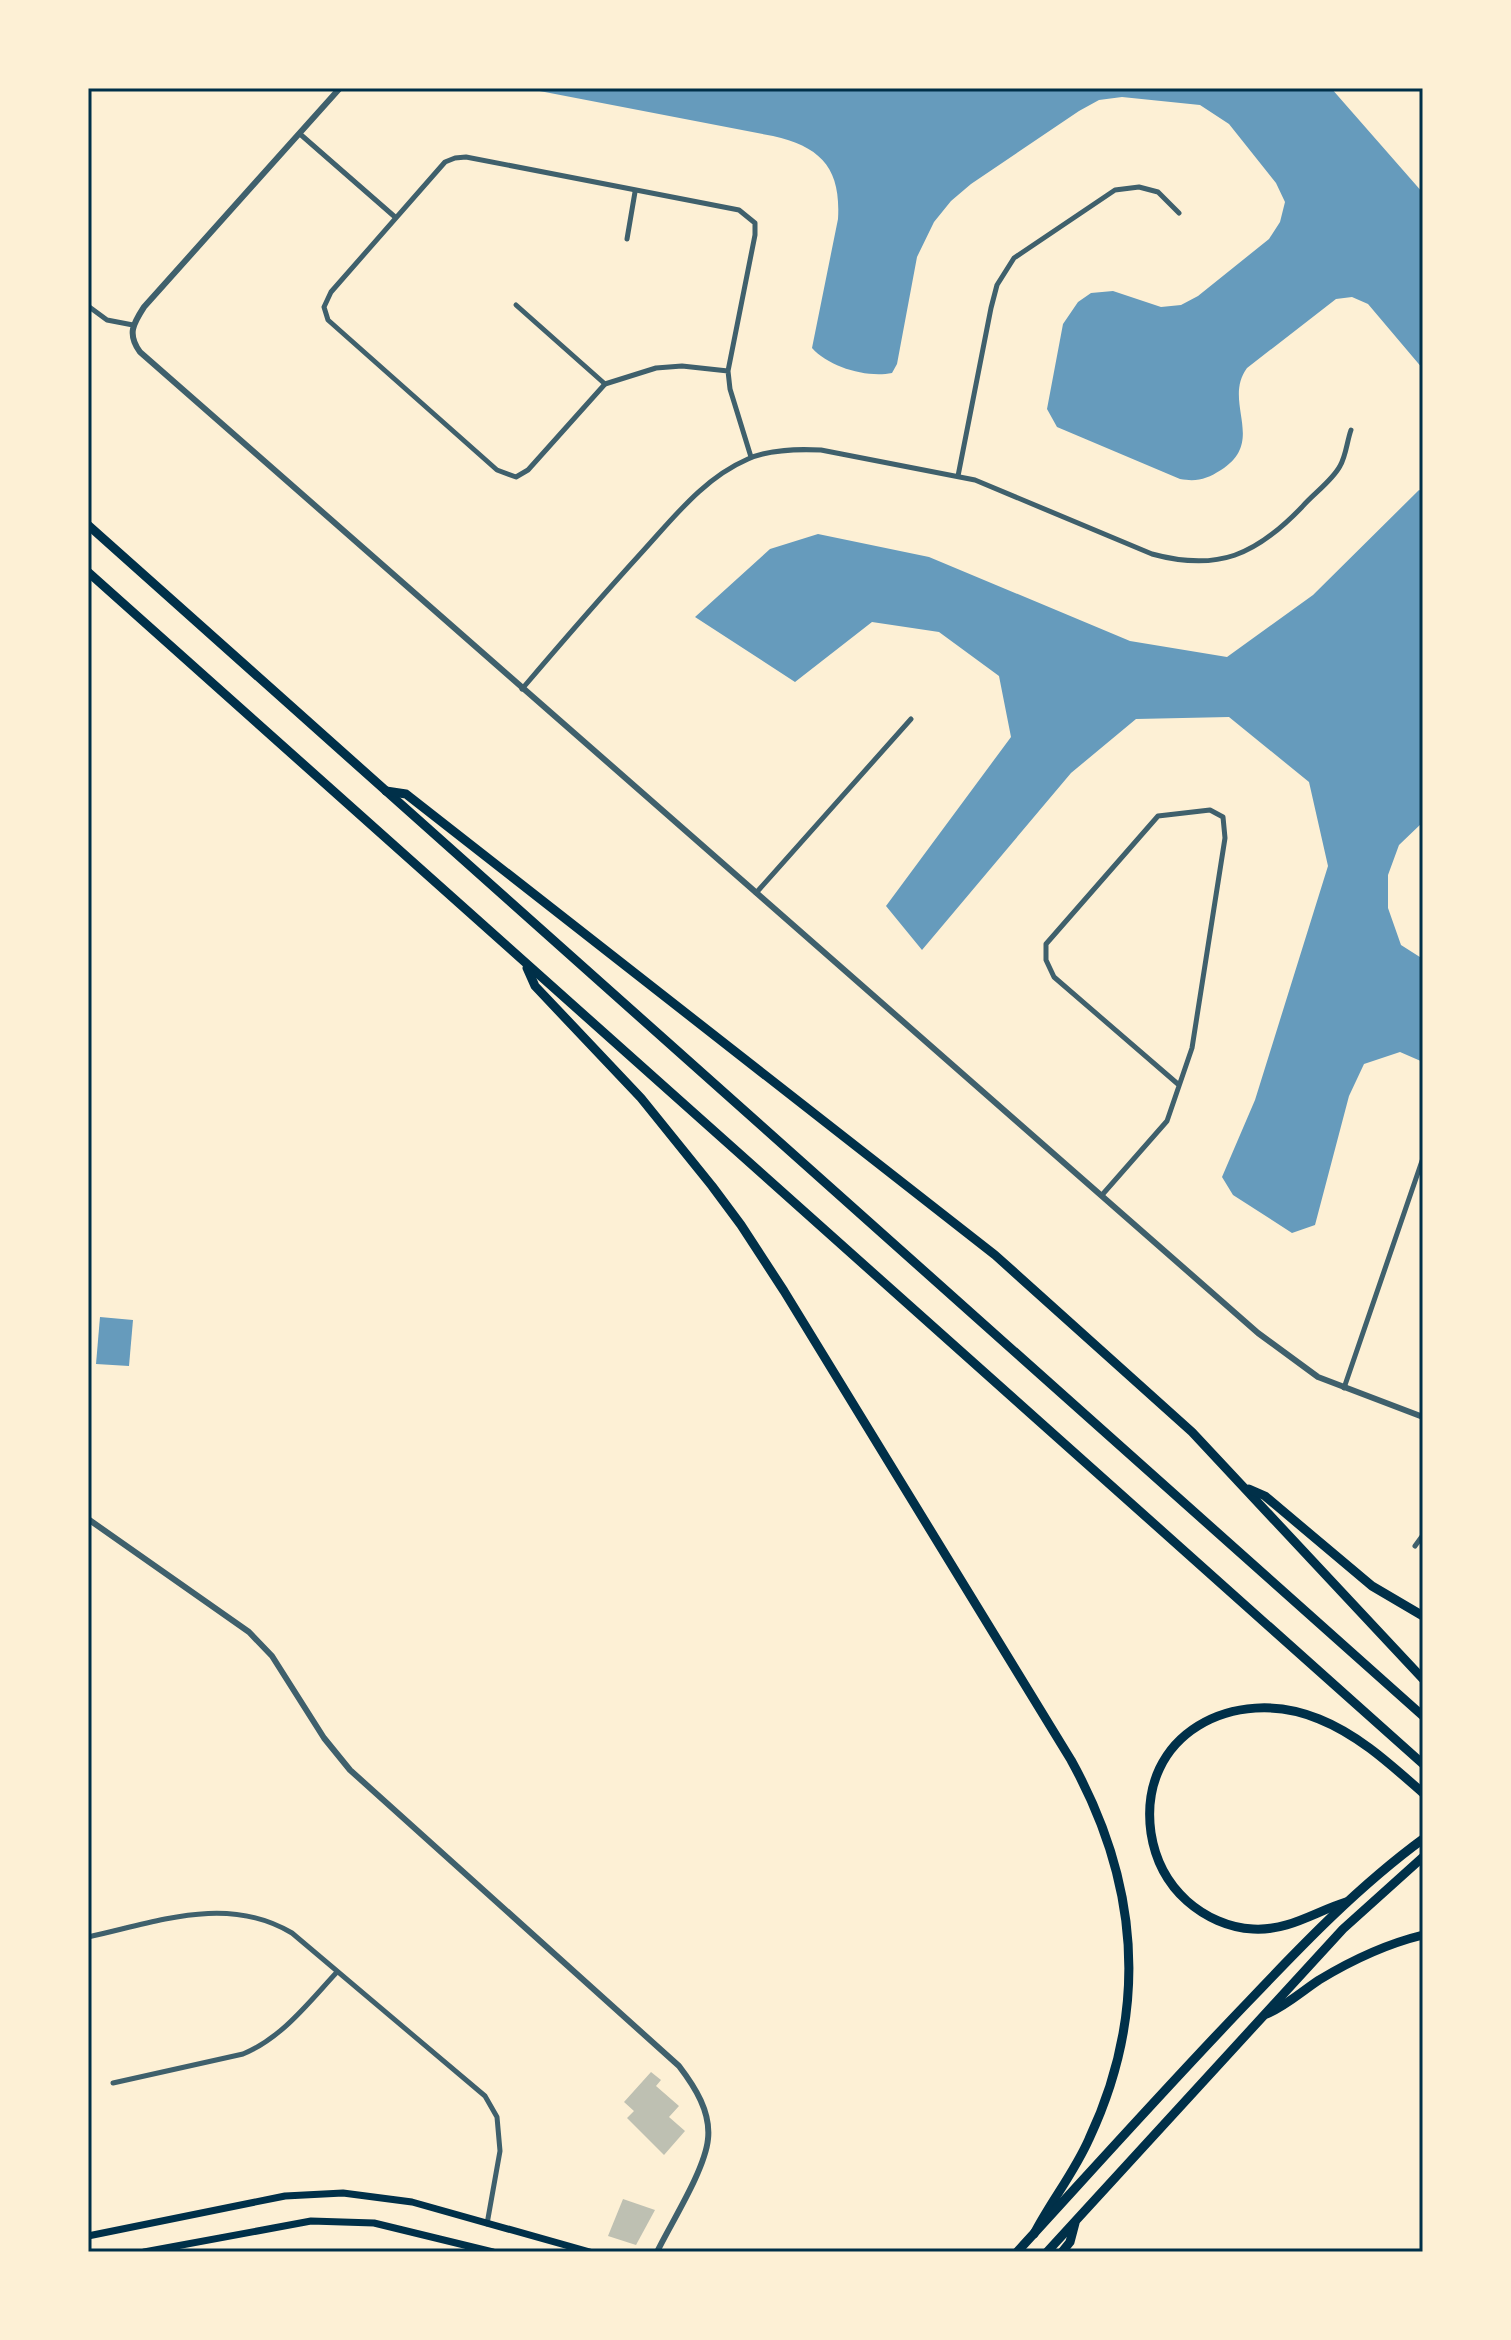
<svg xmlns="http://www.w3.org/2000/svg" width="1511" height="2340" font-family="Overpass,sans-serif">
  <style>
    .water { fill: #669bbc }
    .building { fill: #bec0b2 }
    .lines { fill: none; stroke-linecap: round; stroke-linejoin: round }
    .minor { stroke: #3f606c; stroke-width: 5 }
    .tertiary { stroke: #3f606c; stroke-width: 6 }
    .secondary { stroke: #003049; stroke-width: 7 }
    .motorway { stroke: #003049; stroke-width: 9 }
    .neatline { fill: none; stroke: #003049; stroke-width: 3 }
  </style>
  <rect width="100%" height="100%" fill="#fdf0d5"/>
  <g class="water">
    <path d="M 524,88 L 1331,88 L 1423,193 L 1423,369 L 1368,304 L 1352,297 L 1336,299 L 1247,368 C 1222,402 1267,441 1221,470 C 1207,479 1197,482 1180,479 L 1057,427 L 1047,409 L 1063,324 L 1078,302 L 1091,293 L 1113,291 L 1161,307 L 1181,305 L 1198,296 L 1269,239 L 1280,222 L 1285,202 L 1276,183 L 1229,124 L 1200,105 L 1122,97 L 1099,100 L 1079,111 L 971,184 L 951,201 L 934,222 L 917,257 L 897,364 L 892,373 C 866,378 829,367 812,348 L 838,219 C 841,168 821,147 773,136 Z"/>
    <path d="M 1419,490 L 1423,492 L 1423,822 L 1399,845 L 1388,875 L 1388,908 L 1401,945 L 1423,959 L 1423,1062 L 1400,1052 L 1364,1064 L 1349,1096 L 1315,1225 L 1292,1233 L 1233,1195 L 1222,1177 L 1255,1100 L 1328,866 L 1309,782 L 1229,717 L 1136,719 L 1071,773 L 922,950 L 886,906 L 1011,737 L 999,676 L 939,632 L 872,622 L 795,682 L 695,617 L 770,549 L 818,534 L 929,557 L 1130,641 L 1227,657 L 1313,595 Z"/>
    <path d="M 100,1317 L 133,1320 L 129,1366 L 96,1364 Z"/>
  </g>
  <g class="building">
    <path d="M 651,2072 L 661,2080 L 656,2086 L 679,2106 L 669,2117 L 685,2131 L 664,2155 L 627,2118 L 634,2111 L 624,2102 Z"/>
    <path d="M 623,2199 L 655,2210 L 636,2245 L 608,2236 Z"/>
  </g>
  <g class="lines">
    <g class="minor">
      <path d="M 300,134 L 395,217"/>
      <path d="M 627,239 L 635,192"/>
      <path d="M 516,305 L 605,384"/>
      <path d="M 88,306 L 107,320 L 133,325"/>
      <path d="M 728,371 L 682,366 L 656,368 L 605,384 L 528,470 L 516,477 L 497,470 L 328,320 L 324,307 L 331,292 L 445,162 L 455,158 L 466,157 L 739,210 L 755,223 L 755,235 L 728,371 L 730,389 L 751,457"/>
      <path d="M 958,476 L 991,308 L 997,285 L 1014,258 L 1115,190 L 1139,187 L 1158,192 L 1179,213"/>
      <path d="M 522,689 C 562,642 602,596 643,551 C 675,516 704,478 748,459 C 770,449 798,449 821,450 L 975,480 L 1152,554 C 1218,572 1256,555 1302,507 C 1313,494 1332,481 1340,466 C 1346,456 1347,441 1351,430"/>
      <path d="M 756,893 L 911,719"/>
      <path d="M 1102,1195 L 1167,1121 L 1192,1048 L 1225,838 L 1223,817 L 1210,810 L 1158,816 L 1046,944 L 1046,960 L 1054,977 L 1179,1085"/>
      <path d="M 1344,1388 L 1423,1158"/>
      <path d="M 1415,1546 L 1423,1535"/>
      <path d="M 88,1937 C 157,1922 227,1894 292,1933 L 485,2096 L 497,2117 L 500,2151 L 487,2224"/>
      <path d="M 113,2083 L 243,2054 C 282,2038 309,2002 337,1972"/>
    </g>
    <g class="tertiary">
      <path d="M 340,88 L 144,307 C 133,324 127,334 140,352 L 1258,1333 L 1318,1377 L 1423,1417"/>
      <path d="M 88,1519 L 249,1632 L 272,1656 L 324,1738 L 350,1770 L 679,2066 C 695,2087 711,2112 708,2139 C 705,2170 671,2223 657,2252"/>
    </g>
    <g class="secondary">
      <path d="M 88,2236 L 285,2196 L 343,2193 L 412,2202 L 590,2252"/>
      <path d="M 144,2252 L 311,2221 L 374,2223 L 493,2252"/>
    </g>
    <g class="motorway">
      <path d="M 88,525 L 1423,1716"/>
      <path d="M 88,572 L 1423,1764"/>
      <path d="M 386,791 L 406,794 L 995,1255 L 1192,1432 L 1423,1679"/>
      <path d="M 527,968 L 535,986 L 641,1098 L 712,1186 L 741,1225 L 784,1291 L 1071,1760 C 1139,1883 1150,2009 1089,2139 C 1074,2173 1051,2201 1034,2234"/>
      <path d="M 1249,1489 L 1265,1496 L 1372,1586 L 1423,1616"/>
      <path d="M 1346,1902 C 1314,1912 1289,1931 1253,1929 C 1229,1928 1205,1917 1187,1901 C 1167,1883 1155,1859 1151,1833 C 1137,1734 1235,1684 1319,1719 C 1359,1735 1391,1765 1423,1793"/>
      <path d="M 1267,2014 C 1287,2005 1301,1992 1319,1980 C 1352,1960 1386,1944 1423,1935"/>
      <path d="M 1017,2252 C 1094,2168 1170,2083 1249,2001 C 1304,1943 1359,1886 1423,1839"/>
      <path d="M 1047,2252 L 1343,1929 L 1423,1857"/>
      <path d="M 1062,2252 L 1070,2242 L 1075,2223"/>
    </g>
  </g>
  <rect width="1511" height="2340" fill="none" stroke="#fdf0d5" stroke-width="180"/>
  <rect x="90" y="90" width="1331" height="2160" class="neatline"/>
</svg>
